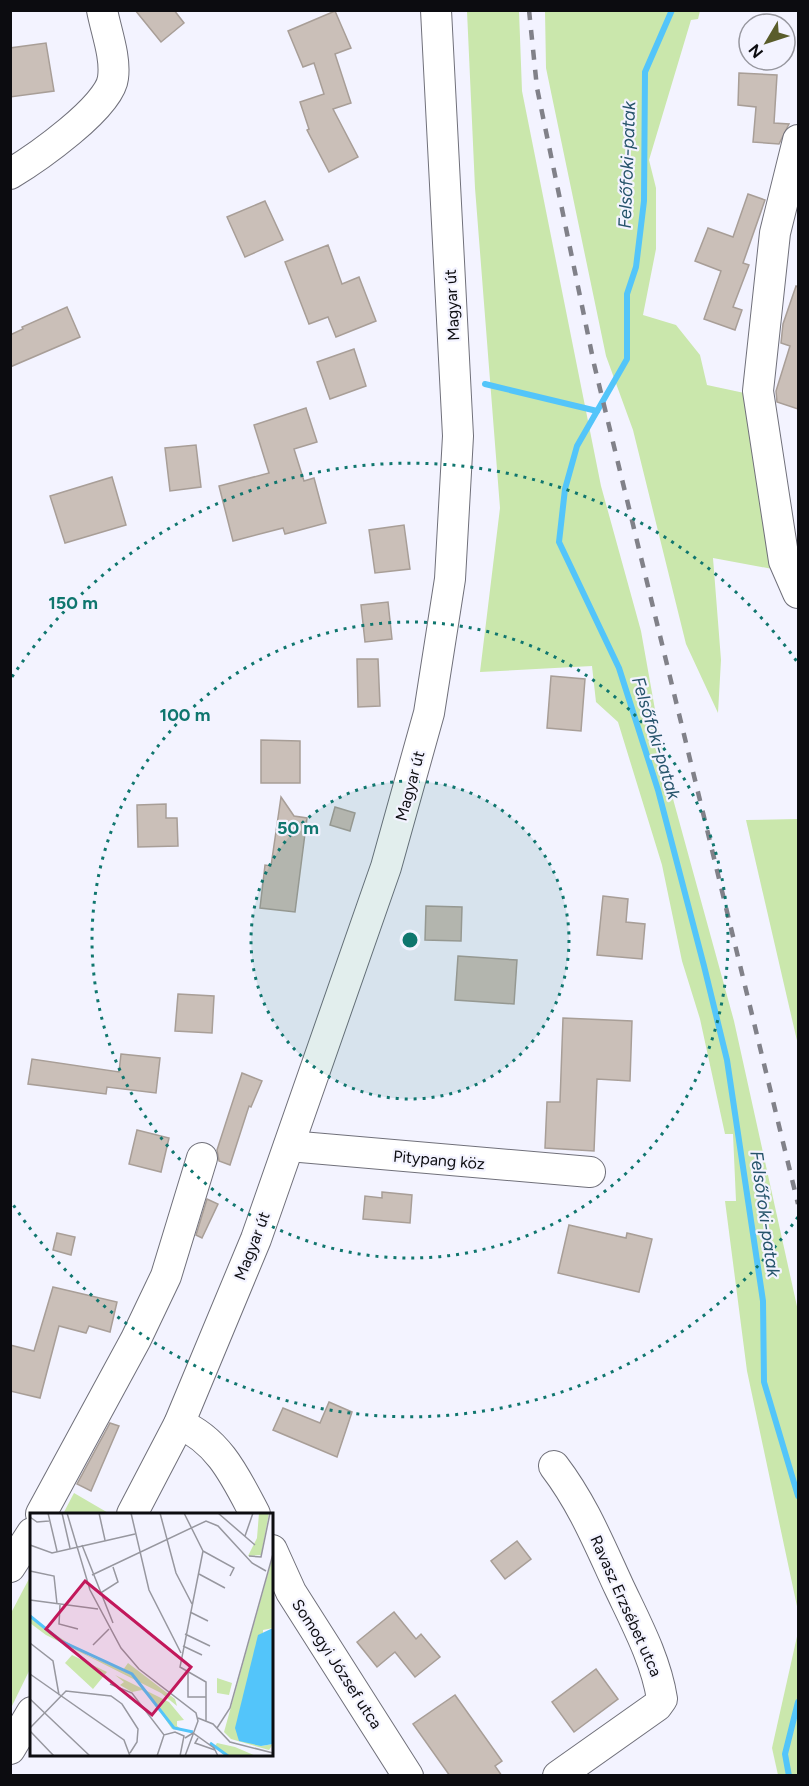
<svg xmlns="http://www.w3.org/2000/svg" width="809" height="1786" font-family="Figtree,sans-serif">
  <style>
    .green { fill: #cae7ac }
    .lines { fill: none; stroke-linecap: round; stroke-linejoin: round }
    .stream { stroke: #53c5fa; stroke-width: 6 }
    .building { fill: #cabfb8; stroke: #a89e97; stroke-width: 1.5 }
    .minor-casing { stroke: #70707a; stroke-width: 32 }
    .minor { stroke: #fff; stroke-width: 30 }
    .rail { stroke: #818189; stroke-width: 4.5; stroke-dasharray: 10 10; stroke-linecap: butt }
    .ring { fill: none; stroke: #0f766e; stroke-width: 3; stroke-dasharray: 3 6 }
    .labels { text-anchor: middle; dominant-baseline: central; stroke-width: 4.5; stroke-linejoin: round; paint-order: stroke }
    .street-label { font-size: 16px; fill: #0c0c10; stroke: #f3f3ff }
    .water-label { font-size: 18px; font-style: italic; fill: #26546b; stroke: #f3f3ff }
    .inset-river { fill: none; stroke: #53c5fa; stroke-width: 3 }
    .inset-road { fill: none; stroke: #97979f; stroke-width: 1.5 }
    .view { fill: #c2185b; fill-opacity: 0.15; stroke: #c2185b; stroke-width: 3 }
    .inset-edge { fill: none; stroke: #0c0c10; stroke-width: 3 }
    .centre { fill: #0f766e; stroke: #f3f3ff; stroke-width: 3 }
    .ring-label { font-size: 18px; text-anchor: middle; font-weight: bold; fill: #0f766e; stroke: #f3f3ff; stroke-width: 4.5; stroke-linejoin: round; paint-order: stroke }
  </style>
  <rect width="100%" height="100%" fill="#f3f3ff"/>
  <g class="green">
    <path d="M 467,11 L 519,11 L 522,91 L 601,486 L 641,631 L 667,777 L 734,1021 L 798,1311 L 798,1611 L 747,1371 L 725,1201 L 736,1201 L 733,1134 L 725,1134 L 700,1019 L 682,961 L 662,865 L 618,722 L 596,702 L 592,666 L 480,672 L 500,508 L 475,188 Z"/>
    <path d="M 545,11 L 700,11 L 698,19 L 691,20 L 649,160 L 656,188 L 656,249 L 643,315 L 676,325 L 700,355 L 707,385 L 749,394 L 778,570 L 713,558 L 721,660 L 718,713 L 686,644 L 633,430 L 606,356 L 546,68 Z"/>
    <path d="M 798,819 L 798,1045 L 746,820 Z"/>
    <path d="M 74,1493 L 110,1514 L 63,1514 Z"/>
    <path d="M 31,1575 L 31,1667 L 11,1708 L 11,1613 Z"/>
    <path d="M 798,1632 L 798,1775 L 778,1775 L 772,1748 Z"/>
  </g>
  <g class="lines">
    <g class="stream">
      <path d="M 672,10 L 645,72 L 644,201 L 636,267 L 627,294 L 627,359 L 577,446 L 565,489 L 559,542 L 619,668 L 658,790 L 704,966 L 727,1060 L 763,1301 L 764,1382 L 798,1496"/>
      <path d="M 485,384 L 597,411"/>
      <path d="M 789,1776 L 785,1754 L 798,1702"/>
    </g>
  </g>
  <g class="building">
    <path d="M 135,10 L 174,10 L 184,23 L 161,42 Z"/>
    <path d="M 335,11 L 351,48 L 335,54 L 351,103 L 333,109 L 358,157 L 329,172 L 307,130 L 309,129 L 300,102 L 324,94 L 314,63 L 303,67 L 288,31 Z"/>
    <path d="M 46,43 L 54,91 L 10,97 L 10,48 Z"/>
    <path d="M 739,73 L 777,75 L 774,123 L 789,124 L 779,144 L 753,142 L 756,107 L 738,105 Z"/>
    <path d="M 748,194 L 765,200 L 743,263 L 749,265 L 733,307 L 742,310 L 735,330 L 704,319 L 721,271 L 695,261 L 708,228 L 733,237 Z"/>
    <path d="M 265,201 L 283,240 L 245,257 L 227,217 Z"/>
    <path d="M 328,245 L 342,284 L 359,277 L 376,321 L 336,337 L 328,317 L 309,324 L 285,262 Z"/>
    <path d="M 796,286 L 798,287 L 798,409 L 777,402 L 776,391 L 790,346 L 781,343 L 783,324 Z"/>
    <path d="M 67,307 L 80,337 L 10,367 L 10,335 L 23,329 L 22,327 Z"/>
    <path d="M 354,349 L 366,386 L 330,399 L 317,362 Z"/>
    <path d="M 306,408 L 317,442 L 294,449 L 304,481 L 314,478 L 326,523 L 285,534 L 283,528 L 233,541 L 219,486 L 269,473 L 254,425 Z"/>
    <path d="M 196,445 L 201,487 L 170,491 L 165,448 Z"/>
    <path d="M 112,477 L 126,525 L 65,543 L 50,496 Z"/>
    <path d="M 404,525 L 410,569 L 375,573 L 369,530 Z"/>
    <path d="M 388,602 L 392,639 L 365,642 L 361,605 Z"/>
    <path d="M 357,659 L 378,659 L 380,706 L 358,707 Z"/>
    <path d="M 551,676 L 585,679 L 581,731 L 547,728 Z"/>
    <path d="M 261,740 L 300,741 L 300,783 L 261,783 Z"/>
    <path d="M 281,797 L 294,816 L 307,818 L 295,912 L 260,908 L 265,865 L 271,866 Z"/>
    <path d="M 166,804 L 166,818 L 177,818 L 178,846 L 138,847 L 137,805 Z"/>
    <path d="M 335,807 L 355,813 L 350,831 L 330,825 Z"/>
    <path d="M 603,896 L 628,899 L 626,922 L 645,924 L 642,959 L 597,955 Z"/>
    <path d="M 426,906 L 462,907 L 461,941 L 425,940 Z"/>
    <path d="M 458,956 L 517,960 L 514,1004 L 455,1000 Z"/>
    <path d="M 178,994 L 214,996 L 212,1033 L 175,1031 Z"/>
    <path d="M 563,1018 L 632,1021 L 630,1081 L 597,1079 L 594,1151 L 545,1148 L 547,1102 L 560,1102 Z"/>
    <path d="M 121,1054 L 160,1058 L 156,1093 L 107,1087 L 106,1094 L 28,1084 L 32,1059 L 119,1072 Z"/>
    <path d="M 242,1073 L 262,1081 L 251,1107 L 249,1106 L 230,1165 L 219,1161 L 217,1150 Z"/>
    <path d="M 137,1130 L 169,1138 L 161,1172 L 129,1164 Z"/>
    <path d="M 382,1192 L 412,1195 L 410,1223 L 363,1219 L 365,1196 L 382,1198 Z"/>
    <path d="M 207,1199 L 218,1204 L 202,1238 L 196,1235 Z"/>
    <path d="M 569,1225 L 626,1238 L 627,1233 L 652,1239 L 639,1292 L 558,1273 Z"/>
    <path d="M 57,1233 L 75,1237 L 71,1255 L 53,1250 Z"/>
    <path d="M 53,1287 L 117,1302 L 110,1332 L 89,1326 L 86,1333 L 59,1326 L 40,1398 L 10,1391 L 10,1345 L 34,1351 Z"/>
    <path d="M 329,1402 L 352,1412 L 337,1457 L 273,1430 L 283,1408 L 320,1423 Z"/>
    <path d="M 110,1423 L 119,1426 L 91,1491 L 77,1484 Z"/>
    <path d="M 517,1541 L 531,1559 L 505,1579 L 491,1561 Z"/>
    <path d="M 394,1612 L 416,1639 L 421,1634 L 440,1657 L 415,1677 L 395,1652 L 377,1667 L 357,1642 Z"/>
    <path d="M 596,1669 L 618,1699 L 574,1732 L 552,1702 Z"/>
    <path d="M 455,1695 L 502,1761 L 495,1766 L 502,1776 L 450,1776 L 413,1724 Z"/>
  </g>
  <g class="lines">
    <g class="minor-casing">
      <g id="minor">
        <path d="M 798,140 L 775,233 L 758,391 L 784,561 L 798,593"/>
        <path d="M 10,174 C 35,159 110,107 113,78 C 116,57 106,31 102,10"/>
        <path d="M 289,1146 L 590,1172"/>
        <path d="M 179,1424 C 219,1440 236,1478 255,1514"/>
        <path d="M 554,1466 C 583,1504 599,1544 619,1587 C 636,1623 656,1660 662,1699 L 657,1706 L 558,1776"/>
        <path d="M 41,1514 L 136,1339 L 166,1276 L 202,1158"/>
        <path d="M 132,1514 L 179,1424 L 256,1239 L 386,867 L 429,713 L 450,579 L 458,436 L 436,10"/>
        <path d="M 272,1550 L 291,1592 L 408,1776"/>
        <path d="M 10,1567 L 32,1533"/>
        <path d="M 10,1749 L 32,1712"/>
      </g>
    </g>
    <use href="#minor" class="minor"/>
    <path class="rail" d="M 529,10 L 537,88 L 594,364 L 798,1204"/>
  </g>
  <circle cx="410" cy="940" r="159" fill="#0f766e" fill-opacity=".12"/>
  <g class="ring">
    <circle cx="410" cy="940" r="159"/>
    <circle cx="410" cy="940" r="318"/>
    <path d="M798 1217A477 477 0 0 1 12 1203M12 677A477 477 0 0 1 798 663"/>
  </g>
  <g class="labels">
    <g class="street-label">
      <text transform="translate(452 305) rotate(-93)">Magyar út</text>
      <text transform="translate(410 786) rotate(-75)">Magyar út</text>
      <text transform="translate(439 1160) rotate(5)">Pitypang köz</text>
      <text transform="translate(252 1246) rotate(-69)">Magyar út</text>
      <text transform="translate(626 1606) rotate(66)">Ravasz Erzsébet utca</text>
      <text transform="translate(337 1664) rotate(57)">Somogyi József utca</text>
    </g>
    <g class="water-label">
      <text transform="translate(627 165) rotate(-88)">Felsőfoki-patak</text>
      <text transform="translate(656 738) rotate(73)">Felsőfoki-patak</text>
      <text transform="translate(765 1214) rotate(82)">Felsőfoki-patak</text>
    </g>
  </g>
  <g transform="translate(30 1513)">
    <rect width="243" height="243" fill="#f3f3ff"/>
    <path d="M 229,0 L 239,0 L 231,42 L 218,43 L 227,25 ZM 243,43 L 243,115 L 233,117 L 231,233 L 243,231 L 239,237 L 201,226 L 194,219 ZM 0,101 L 7,110 L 59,143 L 93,157 L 98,150 L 145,186 L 147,193 L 131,180 L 16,122 L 0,110 ZM 42,142 L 77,159 L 63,176 L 35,150 ZM 85,162 L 139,189 L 154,207 L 147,208 L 147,213 L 154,218 L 142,216 L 121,185 L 112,177 L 102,179 L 90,172 L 94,169 ZM 187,165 L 202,170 L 199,182 L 187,180 ZM 187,230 L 205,234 L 226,243 L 195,243 L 185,233 Z" fill="#cae7ac"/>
    <path d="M 243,115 L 243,231 L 231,233 L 209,228 L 205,215 L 228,122 Z" fill="#53c5fa"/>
    <path class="inset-river" d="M 0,103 L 31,128 L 102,161 L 144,215 L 163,219M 180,230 L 198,243"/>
    <path class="inset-road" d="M 18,0 L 27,38M 32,0 L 40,35M 37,0 L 60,77 L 91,135 L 109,156 L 166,200 L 168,208 L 155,243M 69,0 L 75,27M 101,0 L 119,77 L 151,140M 130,0 L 146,60 L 162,91M 154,0 L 173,38 L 150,154 L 176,169 L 176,208M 188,0 L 225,32M 0,4 L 7,9 L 19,8M 215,23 L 223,0M 0,32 L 22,40 L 105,21M 52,32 L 83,110M 173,38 L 204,55 L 200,63M 219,43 L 231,44 L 240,0M 0,58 L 24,63 L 27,91M 169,61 L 195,75M 62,62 L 176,8 L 188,13 L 222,50 L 236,58M 69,81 L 88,69 L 83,54M 0,87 L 68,96M 30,92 L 29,111 L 48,116M 160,99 L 178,108M 155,121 L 180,133M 0,130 L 23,148 L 29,182M 63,132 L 79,116M 153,133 L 172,142M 158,160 L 158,184 L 176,184M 0,161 L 94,227 L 100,243M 80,171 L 102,180 L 134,222 L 145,219 L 154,223 L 150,243M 0,186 L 60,243M 168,205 L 183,211 L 200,229 L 243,240M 0,215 L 36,178 L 81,183 L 92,191 L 108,216 L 107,229 L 100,240M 187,215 L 200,195 L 243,41M 0,218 L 24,243M 155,225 L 163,220 L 184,235 L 188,243M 168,225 L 165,230 L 185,237M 127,243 L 134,222"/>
    <path class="view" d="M 55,68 L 161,154 L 122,202 L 16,116 Z"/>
    <rect width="243" height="243" class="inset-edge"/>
  </g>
  <circle cx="410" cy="940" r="9" class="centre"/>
  <g class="ring-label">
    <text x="73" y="609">150 m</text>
    <text x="185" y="721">100 m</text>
    <text x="298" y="834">50 m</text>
  </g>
  <rect width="809" height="1786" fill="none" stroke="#0c0c10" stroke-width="24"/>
  <g transform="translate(767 42) rotate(231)"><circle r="28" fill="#f3f3ff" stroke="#97979f" stroke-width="1.5"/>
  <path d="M0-4.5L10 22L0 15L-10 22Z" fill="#5a5d2b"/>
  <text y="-9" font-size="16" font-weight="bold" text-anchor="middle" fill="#0c0c10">N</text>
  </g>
</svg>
